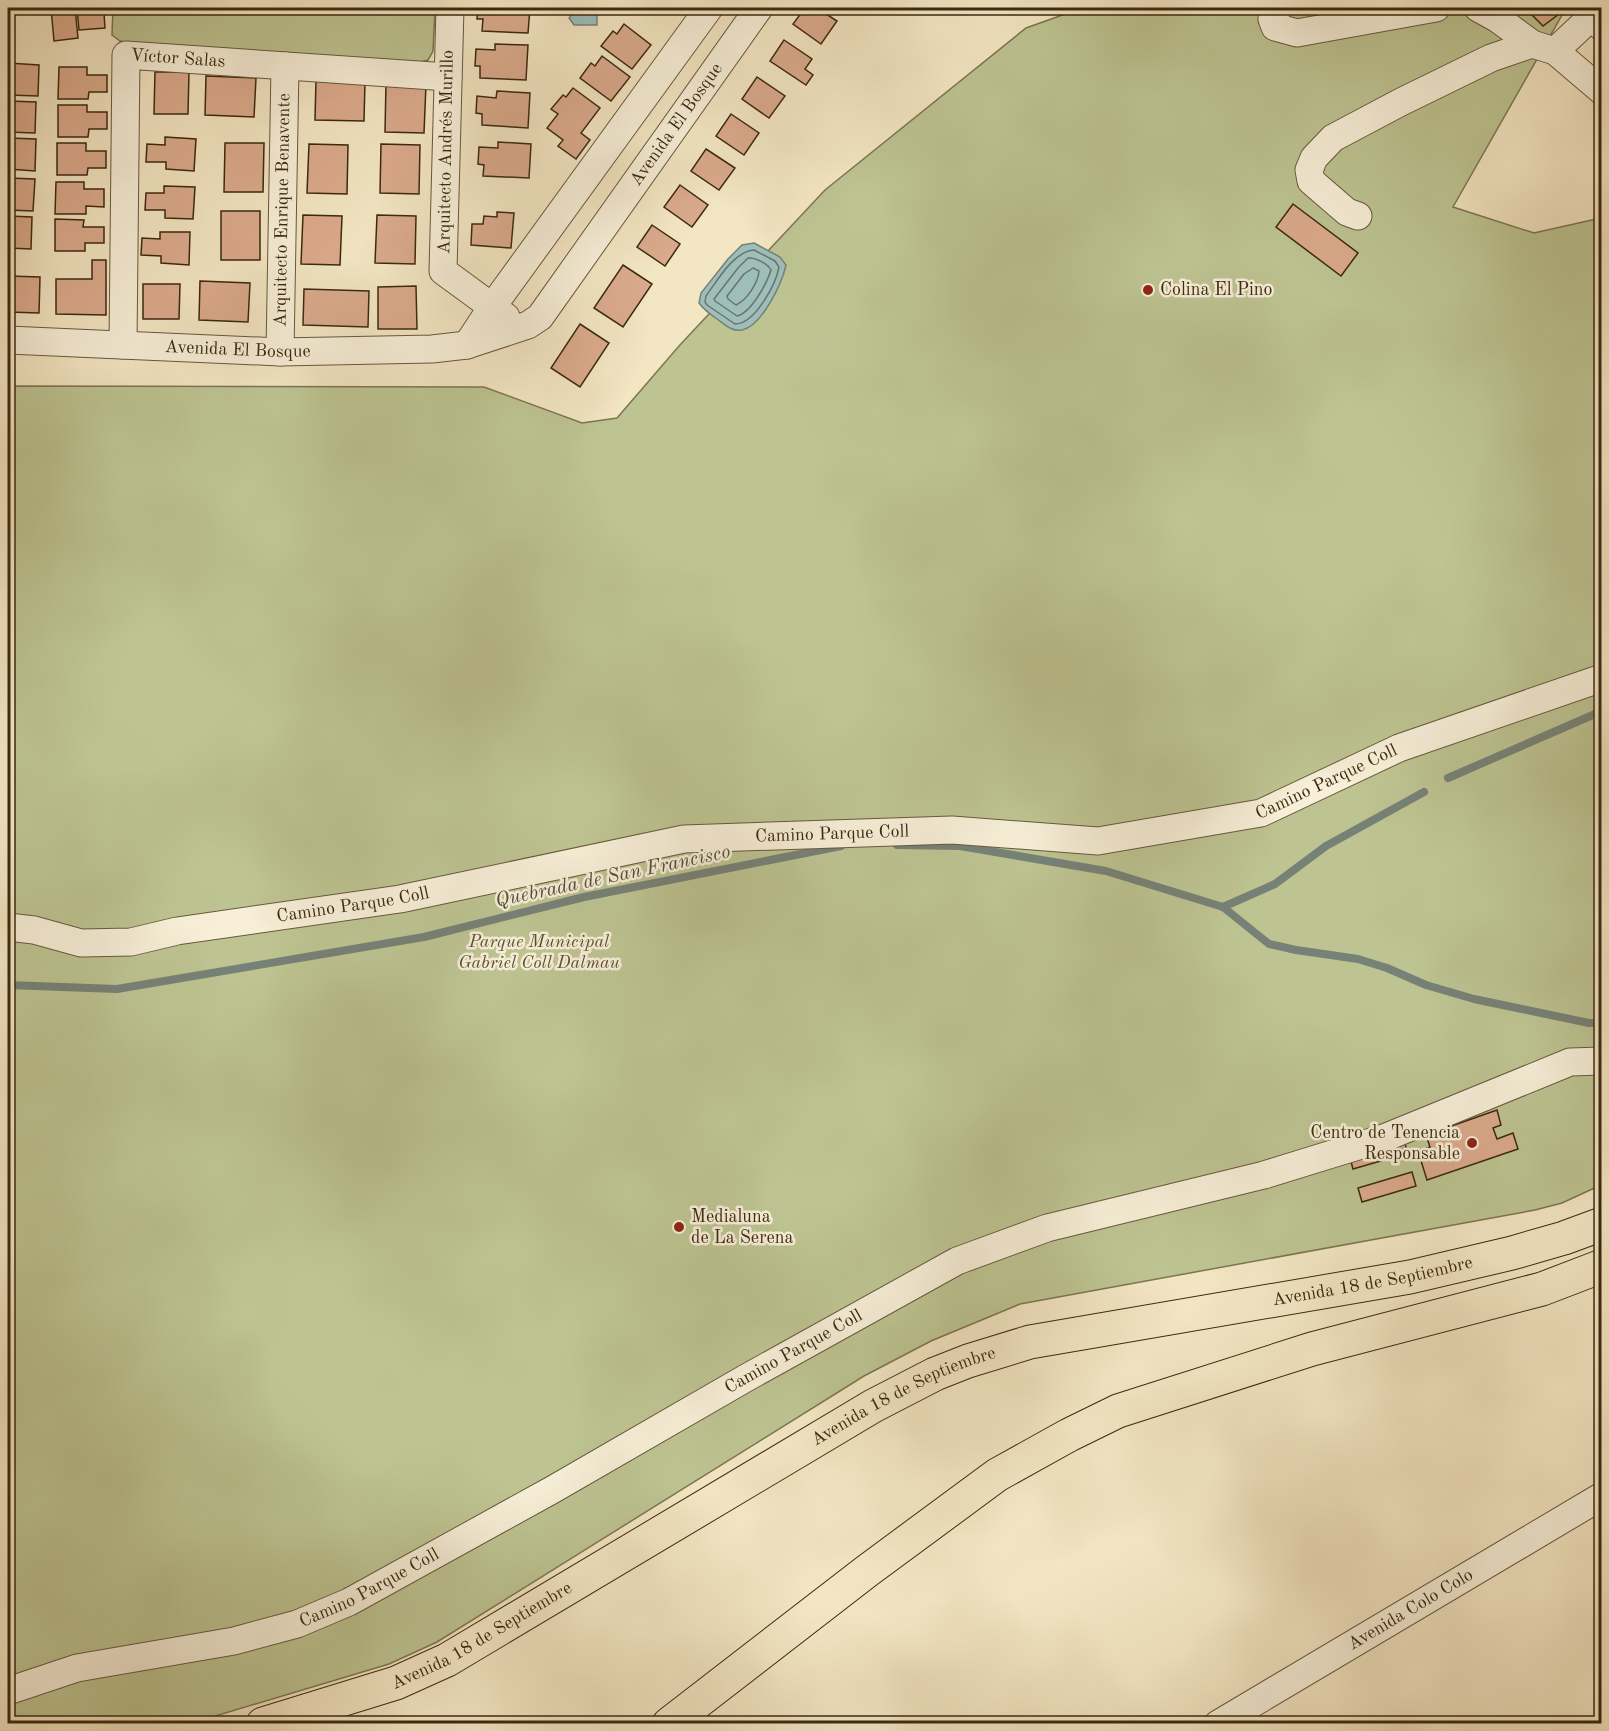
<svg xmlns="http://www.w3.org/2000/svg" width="1609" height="1731" font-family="'Old Standard TT',serif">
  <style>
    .green { fill: #bdc492; stroke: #7c7651; stroke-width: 1.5 }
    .water { fill: #9dbebb; stroke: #768277; stroke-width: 1.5 }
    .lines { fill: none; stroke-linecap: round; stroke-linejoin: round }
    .shore { stroke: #6c7466; stroke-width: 1.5 }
    .stream { stroke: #768277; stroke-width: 8 }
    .building { fill: #daaa8c; stroke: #3b2910; stroke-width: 1.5 }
    .minor-casing { stroke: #69583d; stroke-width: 29 }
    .major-casing { stroke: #3b2910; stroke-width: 35 }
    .minor { stroke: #f7efd8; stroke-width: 27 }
    .major { stroke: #f3e6c3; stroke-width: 33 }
    .poi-dot { fill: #8f2418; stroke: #f7efd8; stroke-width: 2 }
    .labels { text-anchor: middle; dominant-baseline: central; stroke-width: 5; stroke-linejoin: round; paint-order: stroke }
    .street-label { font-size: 18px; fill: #3b2910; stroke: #f7efd8 }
    .poi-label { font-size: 18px; fill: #3b2910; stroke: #f7efd8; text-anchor: start }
    .park-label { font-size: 18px; font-style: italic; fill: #5c5030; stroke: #f7efd8 }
    .water-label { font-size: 20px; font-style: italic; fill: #544e3b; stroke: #f7efd8 }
  </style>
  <rect width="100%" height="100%" fill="#f3e6c3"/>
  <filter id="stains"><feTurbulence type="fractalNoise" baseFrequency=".00333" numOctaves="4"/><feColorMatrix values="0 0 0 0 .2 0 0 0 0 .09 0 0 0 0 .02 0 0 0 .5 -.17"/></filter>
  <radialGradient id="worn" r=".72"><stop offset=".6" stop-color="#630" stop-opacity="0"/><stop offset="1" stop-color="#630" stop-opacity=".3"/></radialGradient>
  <g class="green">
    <path d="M 113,8 L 435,8 L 433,51 L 428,60 L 417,63 L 146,47 L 120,41 L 112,35 Z"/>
    <path d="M 1082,8 L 1566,8 L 1453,207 L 1534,233 L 1601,218 L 1601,1185 L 1562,1203 L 1535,1210 L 1020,1304 L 931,1341 L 864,1376 L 437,1642 L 389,1664 L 192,1723 L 8,1724 L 8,386 L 484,387 L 582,423 L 617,418 L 679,346 L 825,190 L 1026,28 Z"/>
  </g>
  <g class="water">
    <path d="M 575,11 L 597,11 L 597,25 L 574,25 L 569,18 Z"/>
    <path d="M 754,243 L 780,257 L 786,265 C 782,283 762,326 742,330 C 732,332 724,324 717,319 C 710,314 704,310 699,303 L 701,293 L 728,259 L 742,245 Z"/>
  </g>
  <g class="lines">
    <g class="shore">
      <path d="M 754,250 L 775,261 L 779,267 C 776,284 755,324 735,324 L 707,305 L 705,302 L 706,296 C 717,281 734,251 754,250 Z"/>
      <path d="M 748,258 C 755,257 768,264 771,270 C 767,283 751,313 737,316 L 715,301 L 714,299 L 738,268 Z"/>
      <path d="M 753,268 L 759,271 C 758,283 747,300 736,305 L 728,299 L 727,296 L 744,274 Z"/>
    </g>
    <g class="stream">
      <path d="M 1448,778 L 1602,711"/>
      <path d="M 897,845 L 960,846 L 1106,871 L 1223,907 L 1269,944 L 1296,950 L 1358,959 L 1387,968 L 1426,985 L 1474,999 L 1589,1023 L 1602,1023"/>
      <path d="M 1223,907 L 1275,884 L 1326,846 L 1424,792"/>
      <path d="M 8,985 L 117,989 L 424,937 L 584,897 L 841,846"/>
    </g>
  </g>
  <g class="building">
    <path d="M 51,8 L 75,8 L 78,38 L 54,41 Z"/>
    <path d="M 77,8 L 106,8 L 107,13 L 104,13 L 105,28 L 79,30 Z"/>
    <path d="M 478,8 L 530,8 L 528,33 L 482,31 L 483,19 L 477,19 Z"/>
    <path d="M 805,8 L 817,8 L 837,21 L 821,44 L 793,24 Z"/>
    <path d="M 1539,8 L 1567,8 L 1543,26 L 1532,15 Z"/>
    <path d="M 624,24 L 651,45 L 632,69 L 601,46 L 613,31 L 617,34 Z"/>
    <path d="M 784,40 L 812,59 L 805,69 L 813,75 L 806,85 L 770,61 Z"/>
    <path d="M 495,44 L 528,45 L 526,80 L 480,78 L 480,66 L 475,66 L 476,49 L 495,50 Z"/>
    <path d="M 602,56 L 630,77 L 611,101 L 580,78 L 591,63 L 595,66 Z"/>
    <path d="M 8,63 L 39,65 L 38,96 L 9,95 L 10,88 L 8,88 Z"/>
    <path d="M 59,67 L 87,67 L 87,75 L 107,75 L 107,92 L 89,92 L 88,99 L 58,99 Z"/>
    <path d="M 155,72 L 189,72 L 188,114 L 154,114 Z"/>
    <path d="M 206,76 L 256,78 L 254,117 L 205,115 Z"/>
    <path d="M 757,77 L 785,96 L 769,118 L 742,99 Z"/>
    <path d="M 316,80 L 365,82 L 364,121 L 315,120 Z"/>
    <path d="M 386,83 L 426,84 L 424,133 L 385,132 Z"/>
    <path d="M 573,88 L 600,108 L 581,133 L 590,140 L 576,159 L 558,146 L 563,140 L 547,128 L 558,114 L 551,109 L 563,95 L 566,97 Z"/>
    <path d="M 497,91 L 530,93 L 528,128 L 482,125 L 482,114 L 476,113 L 477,96 L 496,98 Z"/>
    <path d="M 8,101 L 36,102 L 35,133 L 8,132 Z"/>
    <path d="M 58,105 L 87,105 L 87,112 L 107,112 L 107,129 L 89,129 L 88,137 L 58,137 Z"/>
    <path d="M 731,114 L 759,133 L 744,155 L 716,136 Z"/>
    <path d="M 165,137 L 196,139 L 194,171 L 166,169 L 166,162 L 146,162 L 147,144 L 165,145 Z"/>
    <path d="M 8,138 L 36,139 L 35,171 L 8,169 Z"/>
    <path d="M 498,142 L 531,144 L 529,178 L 483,176 L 484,165 L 478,164 L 479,147 L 498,148 Z"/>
    <path d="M 57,143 L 86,143 L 86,151 L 106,151 L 106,168 L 88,168 L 87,175 L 57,175 Z"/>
    <path d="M 225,143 L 264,143 L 263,192 L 224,192 Z"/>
    <path d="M 309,144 L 348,145 L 347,194 L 307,193 Z"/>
    <path d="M 381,144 L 420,145 L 419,194 L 380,193 Z"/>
    <path d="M 706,149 L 735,168 L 719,190 L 691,171 Z"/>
    <path d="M 8,178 L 35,179 L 33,211 L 8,210 Z"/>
    <path d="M 56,182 L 84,182 L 84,189 L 104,189 L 104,207 L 86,206 L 86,214 L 55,214 Z"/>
    <path d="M 680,185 L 708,205 L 692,227 L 664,207 Z"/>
    <path d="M 164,186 L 195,187 L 193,219 L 165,218 L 165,210 L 145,210 L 146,193 L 164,193 Z"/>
    <path d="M 1293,204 L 1358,253 L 1341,276 L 1276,227 Z"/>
    <rect x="221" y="211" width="39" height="49"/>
    <path d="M 497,212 L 514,213 L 511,248 L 471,245 L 472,224 L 483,224 L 484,216 L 497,217 Z"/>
    <path d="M 303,215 L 342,216 L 340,265 L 301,264 Z"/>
    <path d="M 377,215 L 416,216 L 415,264 L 375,263 Z"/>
    <path d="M 8,216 L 32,217 L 31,249 L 8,248 Z"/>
    <path d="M 55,219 L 84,220 L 83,227 L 104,227 L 104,243 L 85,243 L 85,251 L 55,251 Z"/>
    <path d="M 652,225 L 680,244 L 665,266 L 637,247 Z"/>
    <path d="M 160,232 L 190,232 L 189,265 L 161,263 L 161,256 L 141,255 L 142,238 L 160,239 Z"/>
    <path d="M 92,260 L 106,260 L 106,315 L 56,314 L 56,279 L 92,279 Z"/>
    <path d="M 623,265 L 652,284 L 623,327 L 594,308 Z"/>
    <path d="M 8,276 L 40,277 L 39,313 L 8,312 Z"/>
    <path d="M 200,281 L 250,283 L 248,322 L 199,320 Z"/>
    <path d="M 143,284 L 180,284 L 179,319 L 143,319 Z"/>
    <path d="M 416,286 L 417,329 L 378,329 L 378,287 Z"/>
    <path d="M 304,289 L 369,291 L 368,327 L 303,325 Z"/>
    <path d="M 580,324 L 609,343 L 580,387 L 551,368 Z"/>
    <path d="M 1497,1110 L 1501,1125 L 1493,1128 L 1497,1139 L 1513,1133 L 1518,1149 L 1427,1180 L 1418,1151 L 1430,1147 L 1426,1135 Z"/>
    <path d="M 1403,1138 L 1408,1153 L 1353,1169 L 1349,1154 Z"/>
    <path d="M 1412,1172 L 1416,1186 L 1362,1202 L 1358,1188 Z"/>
  </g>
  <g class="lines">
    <g class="minor-casing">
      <g id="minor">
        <path d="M 450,8 L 443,271 L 506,317"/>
        <path d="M 1278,8 L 1272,19 L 1275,27 L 1297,33 L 1436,8"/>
        <path d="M 1478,8 L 1498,19 L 1532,44 L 1555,51 L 1602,91"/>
        <path d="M 1555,51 L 1587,21 L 1593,19 L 1602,27"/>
        <path d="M 1358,216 L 1347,212 L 1311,181 L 1309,170 L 1314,158 L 1333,138 L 1401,102 L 1491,58 L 1532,44"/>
        <path id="s1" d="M 8,340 L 280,352 L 432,349 L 467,345 L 528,325 L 540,317 L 759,8"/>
        <path id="s2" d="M 123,345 L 126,55 L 448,77"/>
        <path d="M 467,345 L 492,307 L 709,8"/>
        <path id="s3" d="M 280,352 L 285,66"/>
        <path id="s4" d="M 8,927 L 34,930 L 81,943 L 131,942 L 177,931 L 400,899 L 684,839 L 952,830 L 1098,841 L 1261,813 L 1399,748 L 1602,678"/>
        <path id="s5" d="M 8,1691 L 77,1668 L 234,1641 L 297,1624 L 349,1602 L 552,1490 L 746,1378 L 957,1261 L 1047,1228 L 1264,1175 L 1384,1138 L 1570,1062 L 1602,1061"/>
        <path id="s6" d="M 1218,1724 L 1602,1496"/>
      </g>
    </g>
    <g class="major-casing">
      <g id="major">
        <path id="s7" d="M 263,1724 L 396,1683 L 447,1660 L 873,1406 L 935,1374 L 968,1361 L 1030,1342 L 1410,1277 L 1512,1253 L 1564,1238 L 1602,1224"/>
        <path d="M 669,1724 L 867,1571 L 997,1475 L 1069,1435 L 1118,1411 L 1312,1349 L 1542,1289 L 1602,1266"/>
      </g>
    </g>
    <use href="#minor" class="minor"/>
    <use href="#major" class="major"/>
  </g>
  <g class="poi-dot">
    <circle cx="1148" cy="290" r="6"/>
    <circle cx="1472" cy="1143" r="6"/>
    <circle cx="679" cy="1227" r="6"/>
  </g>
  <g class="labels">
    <g class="street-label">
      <text stroke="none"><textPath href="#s2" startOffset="342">Víctor Salas</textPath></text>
      <text stroke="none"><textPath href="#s1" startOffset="774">Avenida El Bosque</textPath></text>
      <text transform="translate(446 152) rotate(-89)">Arquitecto Andrés Murillo</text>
      <text stroke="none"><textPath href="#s3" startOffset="142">Arquitecto Enrique Benavente</textPath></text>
      <text stroke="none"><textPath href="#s1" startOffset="230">Avenida El Bosque</textPath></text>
      <text stroke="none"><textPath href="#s4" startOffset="1340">Camino Parque Coll</textPath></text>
      <text stroke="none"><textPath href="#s4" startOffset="836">Camino Parque Coll</textPath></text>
      <text stroke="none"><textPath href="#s4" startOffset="350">Camino Parque Coll</textPath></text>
      <text stroke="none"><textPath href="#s7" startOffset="1209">Avenida 18 de Septiembre</textPath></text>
      <text stroke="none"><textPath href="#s5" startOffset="864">Camino Parque Coll</textPath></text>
      <text stroke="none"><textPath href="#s7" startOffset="723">Avenida 18 de Septiembre</textPath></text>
      <text stroke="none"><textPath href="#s5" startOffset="378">Camino Parque Coll</textPath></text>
      <text stroke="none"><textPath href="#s6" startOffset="224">Avenida Colo Colo</textPath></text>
      <text stroke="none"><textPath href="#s7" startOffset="237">Avenida 18 de Septiembre</textPath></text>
    </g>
    <g class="poi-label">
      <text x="1160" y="290">Colina El Pino</text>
      <text x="1460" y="1133" text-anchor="end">Centro de Tenencia<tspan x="1460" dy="21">Responsable</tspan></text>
      <text x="691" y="1217">Medialuna<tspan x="691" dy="21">de La Serena</tspan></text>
    </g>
    <g class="park-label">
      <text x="539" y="942">Parque Municipal<tspan x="539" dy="21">Gabriel Coll Dalmau</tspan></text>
    </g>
    <g class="water-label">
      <text transform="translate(613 877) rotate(-12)">Quebrada de San Francisco</text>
    </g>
  </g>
  <rect width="1609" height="1731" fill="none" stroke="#f3e6c3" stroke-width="30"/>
  <rect x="9" y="9" width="1591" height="1713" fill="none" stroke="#3b2910" stroke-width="3"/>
  <rect x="15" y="15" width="1579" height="1701" fill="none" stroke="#3b2910" stroke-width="1.5"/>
  <rect width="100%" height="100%" filter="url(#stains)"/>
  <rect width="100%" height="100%" fill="url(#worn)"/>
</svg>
